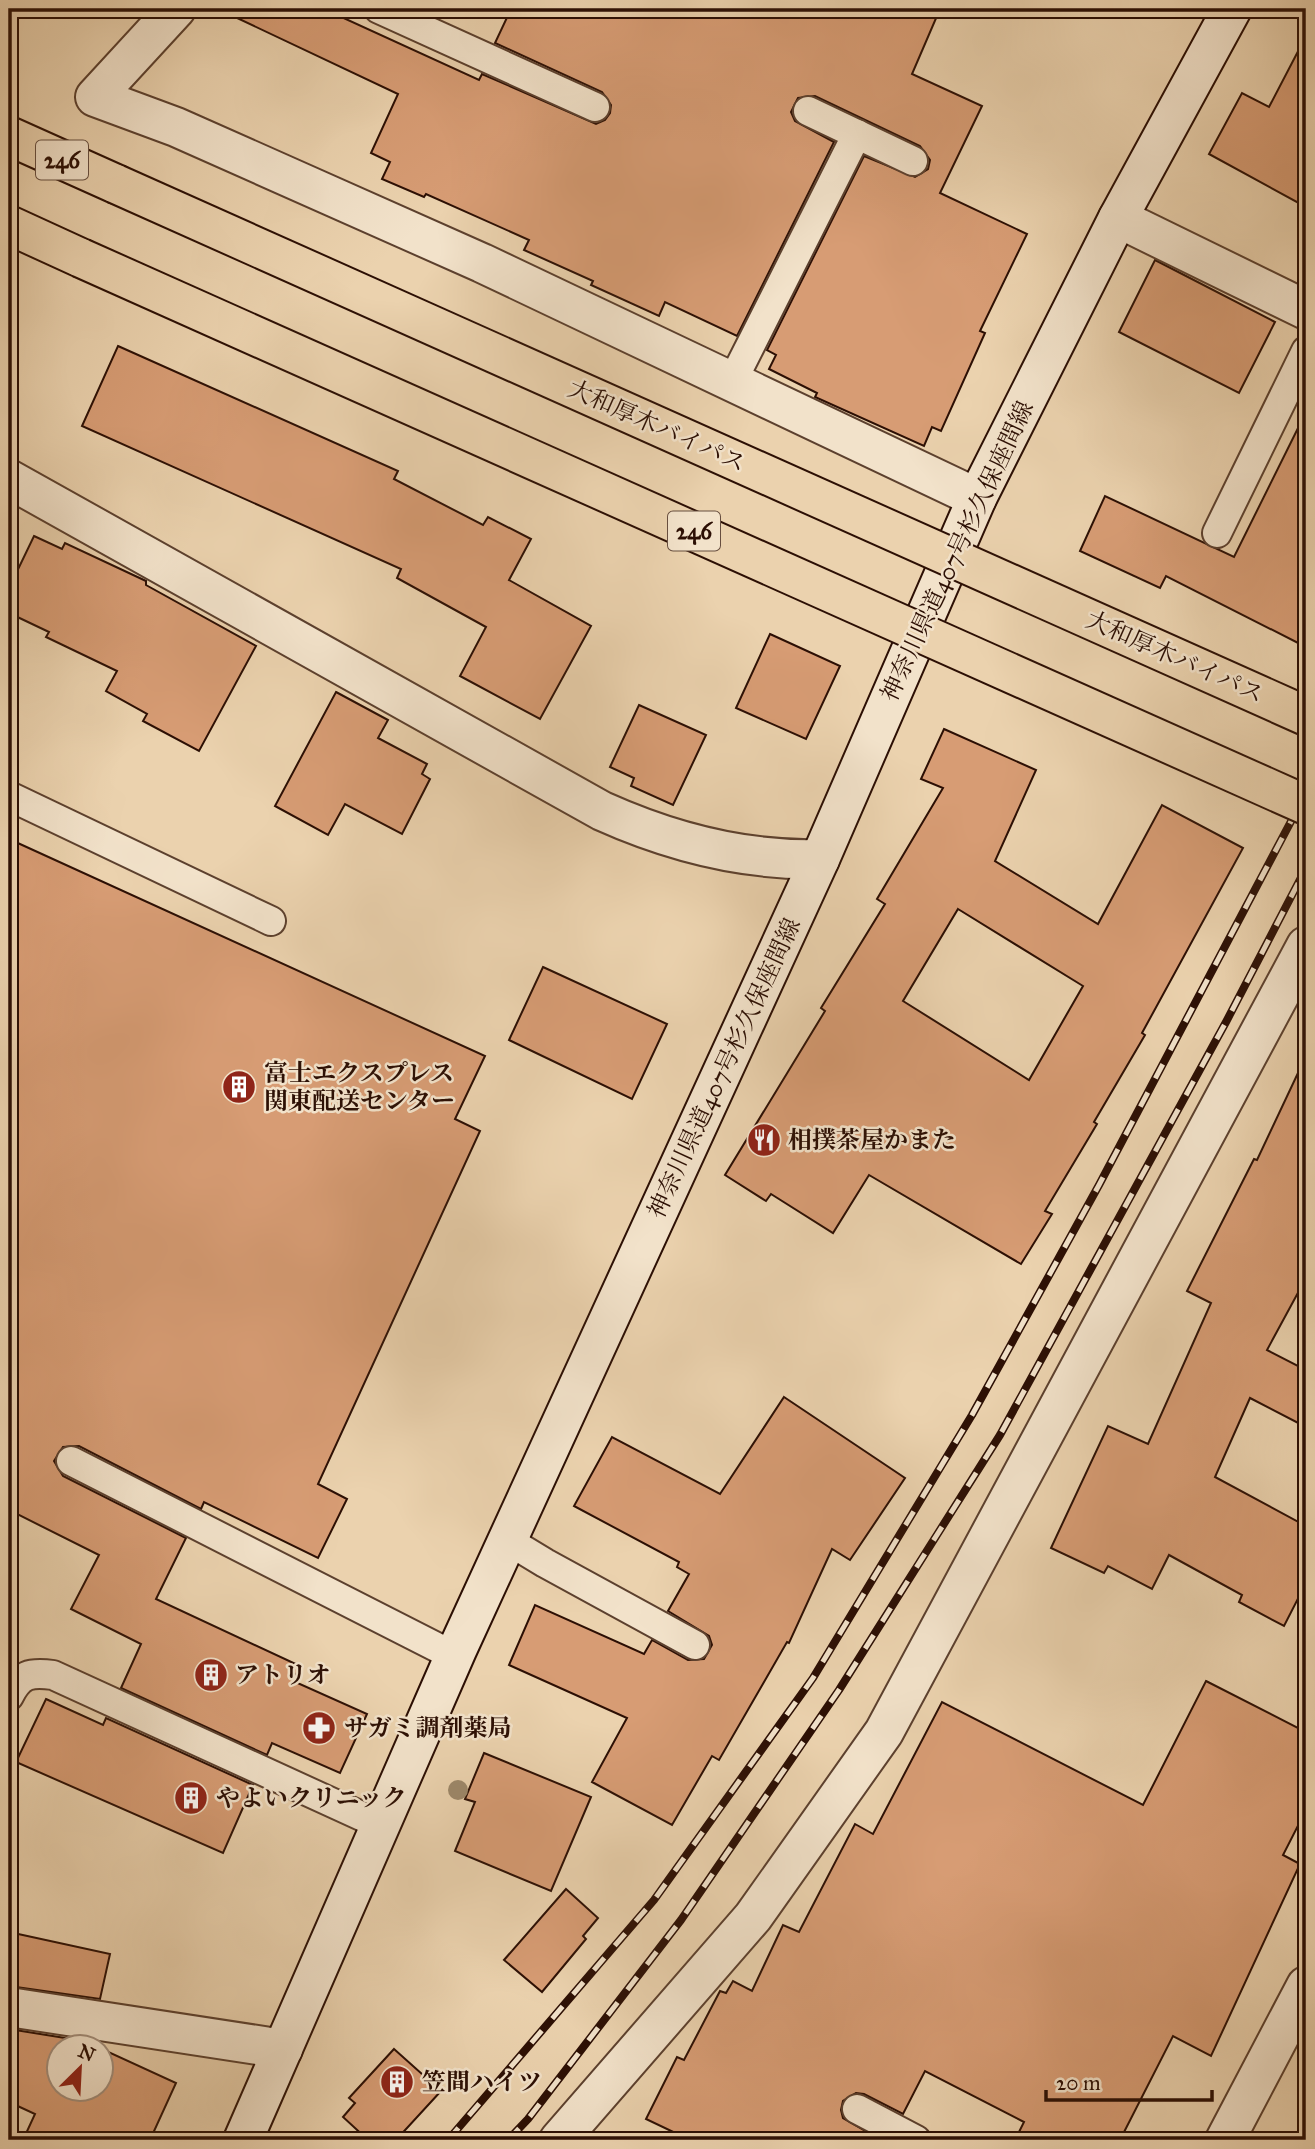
<svg xmlns="http://www.w3.org/2000/svg" width="1315" height="2149" font-family="'IM FELL Great Primer','Noto Serif JP',serif">
  <style>
    .building { fill: #d79c74; stroke: #2c0f04; stroke-width: 2; fill-rule: evenodd }
    .lines { fill: none; stroke-linecap: round; stroke-linejoin: round }
    .service-casing { stroke: #5c402e; stroke-width: 32 }
    .minor-casing { stroke: #5c402e; stroke-width: 42 }
    .secondary-casing { stroke: #2c0f04; stroke-width: 42 }
    .trunk-casing { stroke: #2c0f04; stroke-width: 42 }
    .service { stroke: #f2e2ca; stroke-width: 28 }
    .minor { stroke: #f2e2ca; stroke-width: 38 }
    .secondary { stroke: #f2e2ca; stroke-width: 38 }
    .trunk { stroke: #ebd2ae; stroke-width: 38 }
    .rail-casing { stroke: #2c0f04; stroke-width: 8 }
    .rail { stroke: #f2e2ca; stroke-width: 5; stroke-dasharray: 16; stroke-linecap: butt }
    .trunk-bridge-casing { stroke: #2c0f04; stroke-width: 42; stroke-linecap: butt }
    .trunk-bridge { stroke: #ebd2ae; stroke-width: 38 }
    .tree { fill: #9d886a }
    .labels { text-anchor: middle; dominant-baseline: central; stroke-width: 5; stroke-linejoin: round; paint-order: stroke }
    .shield { fill: #f2e2ca; stroke: #674e3f; stroke-width: 2 }
    .shield-label { font-size: 23px; font-weight: bold; fill: #2c0f04 }
    .street-label { font-size: 24px; fill: #2c0f04; stroke: #f2e2ca }
    .poi-label { font-size: 24px; font-weight: bold; fill: #2c0f04; stroke: #f2e2ca; text-anchor: start }
  </style>
  <rect width="100%" height="100%" fill="#ebd2ae"/>
  <filter id="stains"><feTurbulence type="fractalNoise" baseFrequency=".00286" numOctaves="4"/><feColorMatrix values="0 0 0 0 .2 0 0 0 0 .09 0 0 0 0 .02 0 0 0 .5 -.17"/></filter>
  <radialGradient id="worn" r=".72"><stop offset=".6" stop-color="#630" stop-opacity="0"/><stop offset="1" stop-color="#630" stop-opacity=".3"/></radialGradient>
  <g class="building">
    <path d="M 218,9 L 324,9 L 479,80 L 482,74 L 596,124 L 605,120 L 610,113 L 611,105 L 602,92 L 495,43 L 511,9 L 940,9 L 912,74 L 982,106 L 940,193 L 1027,234 L 980,331 L 985,333 L 941,431 L 932,427 L 924,446 L 815,397 L 817,393 L 769,369 L 776,355 L 767,350 L 864,156 L 915,177 L 928,169 L 930,160 L 920,146 L 815,96 L 798,98 L 791,112 L 795,121 L 834,142 L 737,336 L 665,302 L 659,316 L 591,285 L 593,281 L 524,250 L 529,240 L 426,194 L 424,197 L 382,179 L 390,162 L 371,153 L 398,94 Z"/>
    <path d="M 1306,36 L 1306,207 L 1209,154 L 1242,93 L 1269,107 Z"/>
    <path d="M 1155,260 L 1275,322 L 1239,393 L 1119,332 Z"/>
    <path d="M 118,346 L 398,471 L 394,479 L 483,525 L 488,517 L 531,539 L 509,580 L 591,626 L 540,719 L 460,676 L 486,627 L 397,578 L 401,569 L 82,426 Z"/>
    <path d="M 1306,412 L 1306,647 L 1166,576 L 1160,588 L 1080,551 L 1105,496 L 1234,557 Z"/>
    <path d="M 34,536 L 62,549 L 65,543 L 146,581 L 146,585 L 256,646 L 199,751 L 143,721 L 147,714 L 106,691 L 117,671 L 46,637 L 49,632 L 9,613 L 9,588 Z"/>
    <path d="M 770,634 L 840,666 L 806,739 L 736,708 Z"/>
    <path d="M 336,692 L 388,720 L 378,738 L 427,764 L 422,774 L 430,779 L 402,834 L 345,804 L 328,835 L 275,806 Z"/>
    <path d="M 639,705 L 706,735 L 673,805 L 631,786 L 634,778 L 610,767 Z"/>
    <path d="M 944,729 L 1036,770 L 995,861 L 1098,924 L 1162,805 L 1243,848 L 1142,1033 L 1145,1035 L 1094,1122 L 1097,1124 L 1045,1211 L 1052,1214 L 1021,1264 L 869,1175 L 833,1233 L 771,1194 L 766,1201 L 725,1175 L 825,1011 L 821,1008 L 885,904 L 877,899 L 943,788 L 921,779 ZM 958,909 L 1083,986 L 1029,1080 L 903,1001 Z"/>
    <path d="M 9,839 L 485,1056 L 455,1119 L 480,1131 L 318,1484 L 347,1499 L 318,1558 L 204,1502 L 201,1509 L 79,1446 L 63,1447 L 54,1461 L 63,1476 L 186,1538 L 156,1599 L 300,1666 L 293,1681 L 367,1714 L 340,1773 L 272,1743 L 267,1755 L 121,1688 L 141,1644 L 71,1609 L 99,1555 L 9,1510 Z"/>
    <path d="M 543,967 L 667,1024 L 632,1099 L 509,1040 Z"/>
    <path d="M 1306,1056 L 1306,1278 L 1267,1350 L 1306,1370 L 1306,1427 L 1250,1398 L 1215,1477 L 1306,1526 L 1306,1583 L 1284,1626 L 1239,1602 L 1242,1595 L 1169,1555 L 1152,1589 L 1108,1566 L 1104,1573 L 1051,1548 L 1108,1426 L 1148,1444 L 1211,1303 L 1187,1291 L 1254,1159 L 1257,1160 Z"/>
    <path d="M 784,1397 L 905,1478 L 850,1560 L 832,1549 L 789,1643 L 787,1642 L 719,1760 L 712,1756 L 672,1825 L 592,1782 L 627,1718 L 509,1665 L 535,1605 L 644,1654 L 652,1640 L 688,1660 L 704,1659 L 712,1645 L 709,1636 L 668,1611 L 689,1574 L 677,1567 L 679,1562 L 574,1506 L 612,1437 L 720,1494 Z"/>
    <path d="M 1206,1681 L 1306,1732 L 1306,1810 L 1283,1855 L 1300,1864 L 1211,2056 L 1173,2036 L 1120,2140 L 1015,2140 L 1024,2122 L 925,2071 L 903,2114 L 864,2094 L 856,2093 L 843,2101 L 841,2110 L 843,2118 L 881,2140 L 690,2140 L 646,2119 L 677,2057 L 684,2060 L 720,1991 L 726,1993 L 733,1981 L 752,1991 L 783,1925 L 799,1932 L 855,1824 L 873,1834 L 942,1702 L 1143,1805 Z"/>
    <path d="M 46,1699 L 103,1725 L 106,1718 L 253,1785 L 223,1853 L 16,1762 Z"/>
    <path d="M 484,1753 L 591,1797 L 551,1891 L 455,1851 L 475,1802 L 465,1799 Z"/>
    <path d="M 566,1889 L 598,1918 L 583,1936 L 586,1939 L 542,1992 L 504,1960 Z"/>
    <path d="M 9,1932 L 110,1954 L 100,1999 L 9,1986 Z"/>
    <path d="M 9,2029 L 90,2042 L 99,2048 L 60,2048 L 60,2090 L 102,2090 L 102,2049 L 176,2083 L 150,2140 L 23,2140 L 35,2114 L 9,2102 Z"/>
    <path d="M 394,2049 L 441,2091 L 396,2140 L 368,2140 L 343,2117 L 355,2103 L 349,2098 Z"/>
  </g>
  <g class="lines">
    <g class="service-casing">
      <g id="service">
        <path d="M 379,9 L 595,107"/>
        <path d="M 808,111 L 913,161"/>
        <path d="M 732,382 L 857,134"/>
        <path d="M 1217,533 L 1306,351"/>
        <path d="M 9,796 L 271,921"/>
        <path d="M 71,1461 L 454,1656"/>
        <path d="M 507,1540 L 545,1563 L 695,1645"/>
        <path d="M 9,1696 C 20,1674 30,1672 53,1675 L 381,1825"/>
        <path d="M 857,2109 L 916,2140"/>
      </g>
    </g>
    <g class="minor-casing">
      <g id="minor">
        <path d="M 176,9 L 95,97 L 176,127 L 482,263 L 977,498"/>
        <path d="M 1118,218 L 1306,310"/>
        <path d="M 9,479 L 602,811 C 671,842 744,861 820,859"/>
        <path d="M 9,2007 L 283,2049"/>
        <path d="M 559,2140 L 753,1917 L 884,1732 L 1306,946"/>
        <path d="M 1225,2140 L 1306,1986"/>
      </g>
    </g>
    <g class="secondary-casing">
      <path id="secondary" d="M 243,2140 L 457,1650 L 820,859 L 977,498 L 1118,218 L 1232,9"/>
    </g>
    <g class="trunk-casing">
      <g id="trunk">
        <path d="M 9,136 L 116,184"/>
        <path d="M 9,225 L 81,258"/>
      </g>
    </g>
    <use href="#service" class="service"/>
    <use href="#minor" class="minor"/>
    <use href="#secondary" class="secondary"/>
    <use href="#trunk" class="trunk"/>
    <g class="rail-casing">
      <g id="rail">
        <path d="M 448,2140 L 654,1900 L 813,1678 L 972,1415 L 1099,1185 L 1306,793"/>
        <path d="M 508,2140 L 528,2119 L 681,1920 L 839,1690 L 1000,1435 L 1226,1022 L 1306,868"/>
      </g>
    </g>
    <use href="#rail" class="rail"/>
    <g class="trunk-bridge-casing">
      <g id="trunk-bridge">
        <path d="M 116,184 L 1306,716"/>
        <path d="M 81,258 L 1306,805"/>
      </g>
    </g>
    <use href="#trunk-bridge" class="trunk-bridge"/>
  </g>
  <circle class="tree" cx="458" cy="1790" r="10"/>
  <defs>
    <g id="building-disc" transform="scale(1.75)"><circle r="9.5" fill="#8f2418" stroke="#f2e2ca"/><path d="M-4-6H4V6H1V3H-1V6H-4ZM-2.5-4.3h1.7v1.8h-1.7ZM.8-4.3h1.7v1.8H.8ZM-2.5-1h1.7V.8h-1.7ZM.8-1h1.7V.8H.8Z" fill="#fff"/></g>
    <g id="restaurant-disc" transform="scale(1.75)"><circle r="9.5" fill="#8f2418" stroke="#f2e2ca"/><path d="M-5-6h1v4h1v-4h1v4h1v-4h1v5L-1.5 .5V6h-2V.5L-5-1ZM5-6V6H3V1.5H1.5Q1.5-4 5-6Z" fill="#fff"/></g>
    <g id="pharmacy-disc" transform="scale(1.75)"><circle r="9.5" fill="#8f2418" stroke="#f2e2ca"/><path d="M-2-6h4v4h4v4h-4v4h-4v-4h-4v-4h4Z" fill="#fff"/></g>
  </defs>
  <g fill-rule="evenodd">
    <use href="#building-disc" x="239" y="1087"/>
    <use href="#restaurant-disc" x="764" y="1140"/>
    <use href="#building-disc" x="211" y="1675"/>
    <use href="#pharmacy-disc" x="319" y="1728"/>
    <use href="#building-disc" x="191" y="1798"/>
    <use href="#building-disc" x="397" y="2082"/>
  </g>
  <g class="labels">
    <g class="shield">
      <rect x="36" y="140.5" width="52" height="39" rx="5"/>
      <rect x="668" y="511.5" width="52" height="39" rx="5"/>
    </g>
    <g class="shield-label">
      <text x="62" y="160">246</text>
      <text x="694" y="531">246</text>
    </g>
    <g class="street-label">
      <text transform="translate(657 426) rotate(24)">大和厚木バイパス</text>
      <text transform="translate(957 551) rotate(-65)">神奈川県道407号杉久保座間線</text>
      <text transform="translate(1175 657) rotate(24)">大和厚木バイパス</text>
      <text transform="translate(724 1068) rotate(-65)">神奈川県道407号杉久保座間線</text>
    </g>
    <g class="poi-label">
      <text x="264" y="1073">富士エクスプレス<tspan x="264" dy="28">関東配送センター</tspan></text>
      <text x="788" y="1140">相撲茶屋かまた</text>
      <text x="235" y="1675">アトリオ</text>
      <text x="344" y="1728">サガミ調剤薬局</text>
      <text x="216" y="1798">やよいクリニック</text>
      <text x="422" y="2082">笠間ハイツ</text>
    </g>
  </g>
  <rect width="1315" height="2149" fill="none" stroke="#ebd2ae" stroke-width="35"/>
  <rect x="10" y="10" width="1294" height="2128" fill="none" stroke="#2c0f04" stroke-width="3.5"/>
  <rect x="18" y="18" width="1280" height="2114" fill="none" stroke="#2c0f04" stroke-width="2"/>
  <g transform="translate(80 2068) rotate(24)"><circle r="33" fill="#f2e2ca" stroke="#a38e7b" stroke-width="2"/>
  <path d="M0-5L12 26L0 18L-12 26Z" fill="#8f2418"/>
  <text y="-10" font-size="19" font-weight="bold" text-anchor="middle" fill="#2c0f04">N</text>
  </g>
  <path d="M1046 2090v10h166v-10" fill="none" stroke="#2c0f04" stroke-width="3.5"/>
  <text x="1056" y="2090" font-size="21" fill="#2c0f04" stroke="#f2e2ca" stroke-width="5" paint-order="stroke">20 m</text>
  <rect width="100%" height="100%" filter="url(#stains)"/>
  <rect width="100%" height="100%" fill="url(#worn)"/>
</svg>
